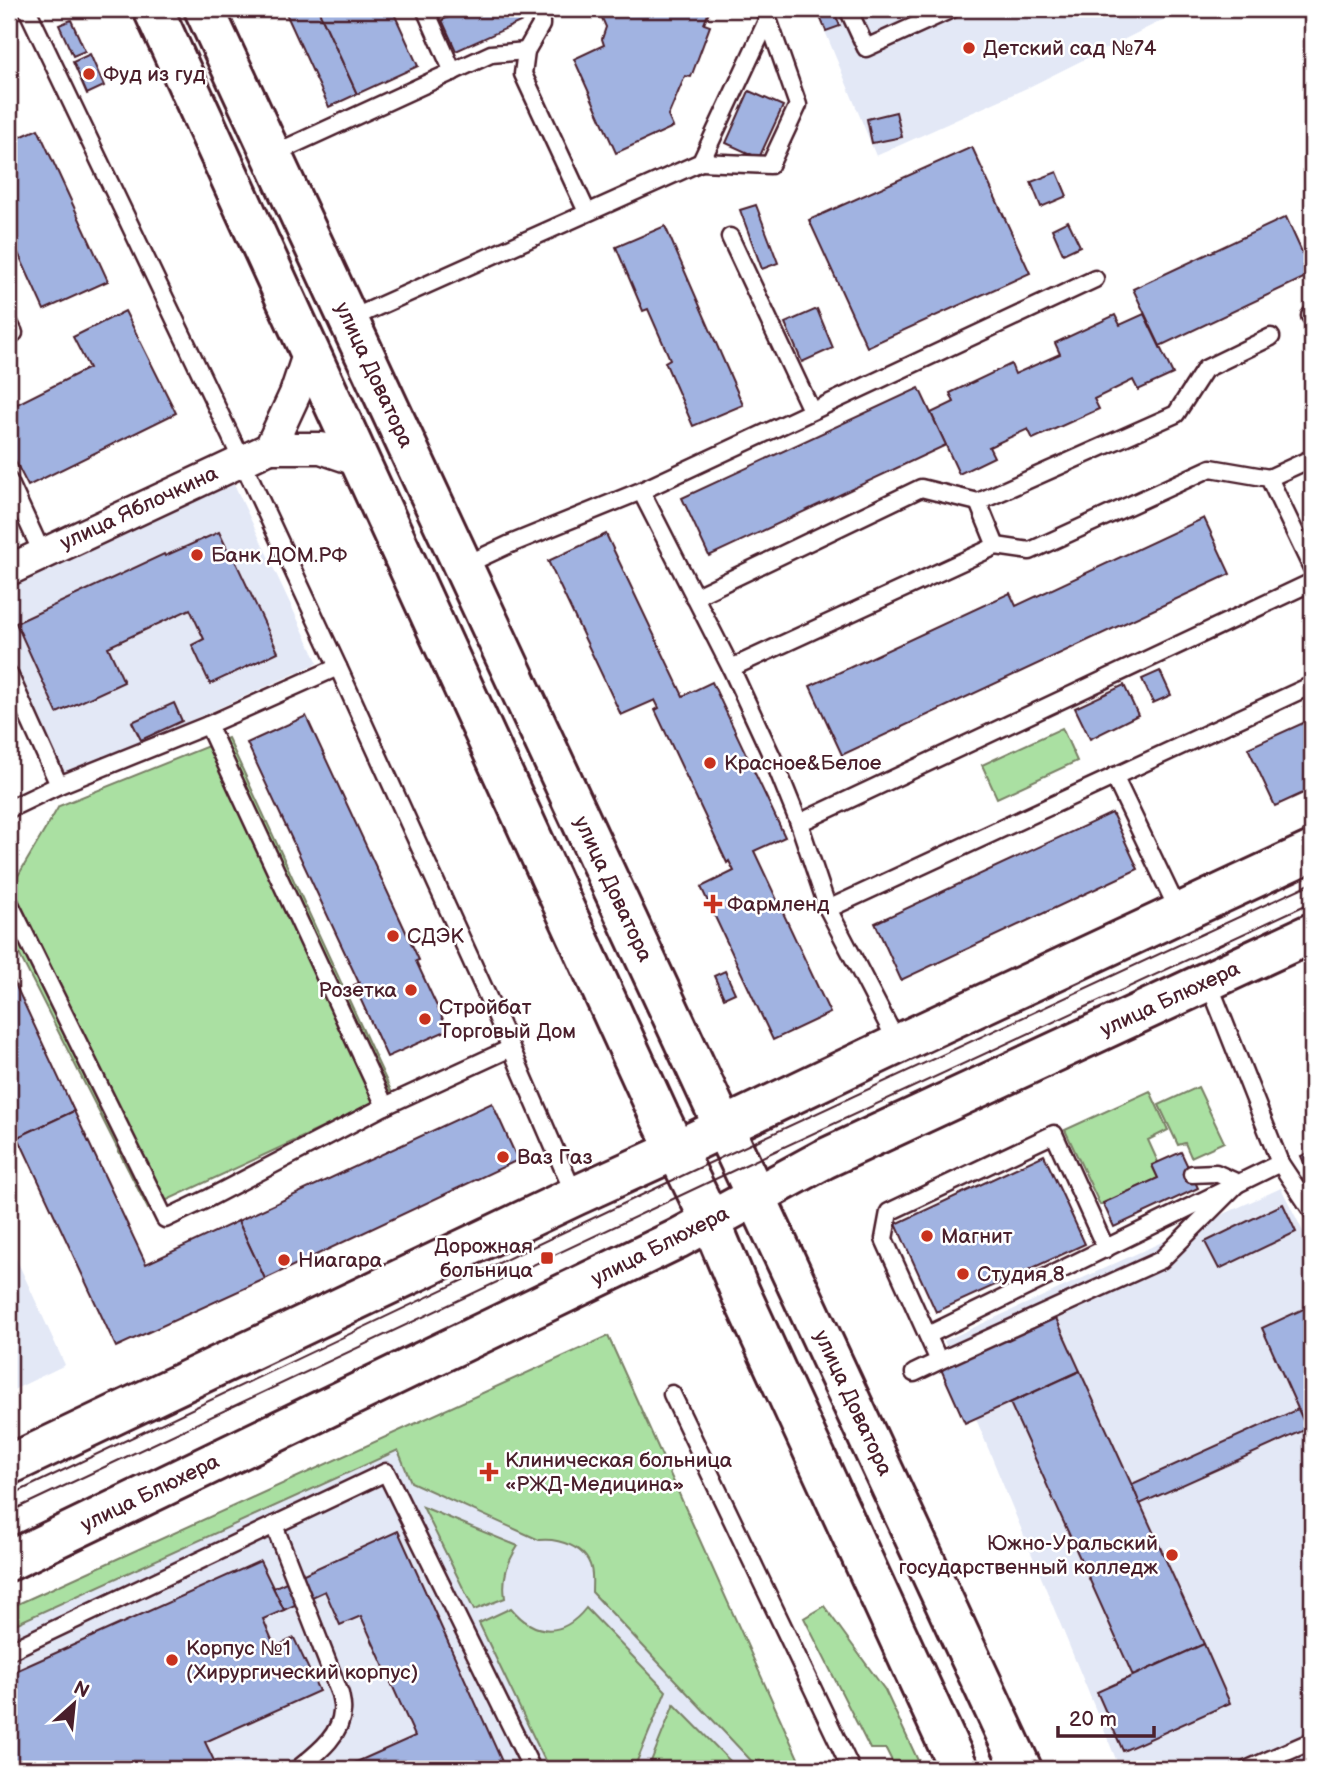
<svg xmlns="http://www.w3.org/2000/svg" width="1321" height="1778" font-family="'Balsamiq Sans',sans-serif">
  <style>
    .built { fill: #e3e8f6 }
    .green { fill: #aae0a2; stroke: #7a8066; stroke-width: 2 }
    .building { fill: #a1b3e1; stroke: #4a1f2b; stroke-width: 2 }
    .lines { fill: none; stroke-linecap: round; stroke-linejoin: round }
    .lane-casing { stroke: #4a1f2b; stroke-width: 21 }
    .street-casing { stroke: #4a1f2b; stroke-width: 35 }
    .primary-casing { stroke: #4a1f2b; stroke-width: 44 }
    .lane { stroke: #fff; stroke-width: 16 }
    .street { stroke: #fff; stroke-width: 30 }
    .primary { stroke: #fff; stroke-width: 38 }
    .tram { stroke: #4a1f2b; stroke-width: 2 }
    .poi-dot { fill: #c8321e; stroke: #fff; stroke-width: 2.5 }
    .labels { text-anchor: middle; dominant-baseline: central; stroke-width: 5; stroke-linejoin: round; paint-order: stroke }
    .poi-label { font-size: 21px; fill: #4a1f2b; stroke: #fff; text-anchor: start }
    .street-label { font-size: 21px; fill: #4a1f2b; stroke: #fff }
  </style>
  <rect width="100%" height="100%" fill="#fff"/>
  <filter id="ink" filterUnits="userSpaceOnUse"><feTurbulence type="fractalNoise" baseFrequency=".0143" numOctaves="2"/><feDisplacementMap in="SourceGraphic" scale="14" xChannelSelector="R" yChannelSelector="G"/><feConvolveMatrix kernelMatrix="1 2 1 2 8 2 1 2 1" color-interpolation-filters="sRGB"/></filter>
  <g filter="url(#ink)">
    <g class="built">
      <path d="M 816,9 L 1185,9 L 1029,87 L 876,156 Z"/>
      <path d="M 234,484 L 318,663 L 62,779 L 9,657 L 9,586 Z"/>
      <path d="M 1281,1188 L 1312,1249 L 1312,1769 L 1120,1769 L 944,1341 Z"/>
      <path d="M 9,1243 L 65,1365 L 9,1392 Z"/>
      <path d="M 608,1336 L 803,1769 L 9,1769 L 9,1608 Z"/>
    </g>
    <g class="green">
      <path d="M 1062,728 L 1077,761 L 997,798 L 982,765 Z"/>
      <path d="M 228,738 L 393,1095 L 148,1209 L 9,934 L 9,891 L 59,806 Z"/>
      <path d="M 1198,1087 L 1224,1142 L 1191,1157 L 1185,1143 L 1178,1145 L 1159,1105 Z"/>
      <path d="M 1150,1091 L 1168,1130 L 1148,1140 L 1158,1162 L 1152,1166 L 1158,1178 L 1100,1205 L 1065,1130 Z"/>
      <path d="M 608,1336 L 802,1767 L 798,1769 L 759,1769 L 592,1592 C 592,1584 593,1576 591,1568 C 586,1547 559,1538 539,1540 L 411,1482 L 398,1450 L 9,1627 L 9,1608 Z"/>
      <path d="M 423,1507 L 518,1546 C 507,1563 502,1578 505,1598 L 474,1610 Z"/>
      <path d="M 824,1606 L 885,1690 L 922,1769 L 896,1769 L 886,1749 L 870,1749 L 804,1618 Z"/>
      <path d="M 511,1608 C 535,1637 563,1637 586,1608 L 666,1691 L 635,1766 L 603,1769 L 549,1769 L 479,1623 Z"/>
      <path d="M 674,1704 L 738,1769 L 648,1769 Z"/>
    </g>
    <g class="building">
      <path d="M 284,9 L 318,9 L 357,94 L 329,107 Z"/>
      <path d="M 318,9 L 392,9 L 418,66 L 357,94 Z"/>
      <path d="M 467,9 L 525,9 L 529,18 L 456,51 L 442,20 Z"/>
      <path d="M 598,9 L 710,9 L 704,24 L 710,26 L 691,77 L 685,76 L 668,116 L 673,127 L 616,153 L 574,59 L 604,45 L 602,39 L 606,27 Z"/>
      <path d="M 819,9 L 833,9 L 840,26 L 826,31 L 817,10 Z"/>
      <path d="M 71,20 L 85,51 L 73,56 L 59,25 Z"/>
      <path d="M 90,54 L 104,86 L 87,94 L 73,62 Z"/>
      <path d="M 749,91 L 783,106 L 759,158 L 726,143 Z"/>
      <path d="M 896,112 L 902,137 L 872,143 L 867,119 Z"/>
      <path d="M 38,129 L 108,281 L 44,310 L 9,233 L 9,142 Z"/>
      <path d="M 972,147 L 1030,273 L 867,347 L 809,220 Z"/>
      <path d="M 1057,172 L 1067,196 L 1041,207 L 1031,182 Z"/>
      <path d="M 756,205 L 778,263 L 762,269 L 740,210 Z"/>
      <path d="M 1286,217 L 1312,274 L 1160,346 L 1133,289 Z"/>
      <path d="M 1068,221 L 1080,246 L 1063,254 L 1052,229 Z"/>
      <path d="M 665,226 L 743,405 L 693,426 L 665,362 L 670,359 L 648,309 L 643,311 L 616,247 Z"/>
      <path d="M 817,309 L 833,348 L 802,362 L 785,323 Z"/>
      <path d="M 125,311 L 176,413 L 28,486 L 9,449 L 9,408 L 89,368 L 73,337 Z"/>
      <path d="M 1144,314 L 1173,374 L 1138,390 L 1133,380 L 1094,399 L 1099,409 L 1033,439 L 1028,429 L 989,447 L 994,457 L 959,474 L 931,413 L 954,402 L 950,393 L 1011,364 L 1015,374 L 1060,354 L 1055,343 L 1115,315 L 1120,325 Z"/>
      <path d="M 919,388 L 946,445 L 709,556 L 682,498 Z"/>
      <path d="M 1204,518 L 1230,574 L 842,755 L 810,686 L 1010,593 L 1016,606 Z"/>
      <path d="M 219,532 L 231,557 L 233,556 L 278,652 L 210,684 L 192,645 L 204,639 L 190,609 L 108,647 L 124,682 L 57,713 L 16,623 L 164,554 L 165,556 Z"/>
      <path d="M 606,534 L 683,696 L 712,682 L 785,837 L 754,851 L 830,1013 L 773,1040 L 701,887 L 734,871 L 729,861 L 727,863 L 655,710 L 659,708 L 655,700 L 621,715 L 548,561 Z"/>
      <path d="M 1160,671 L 1171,695 L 1153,703 L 1142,679 Z"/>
      <path d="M 1124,685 L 1138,715 L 1090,739 L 1075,708 Z"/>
      <path d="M 174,703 L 182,721 L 141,740 L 132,722 Z"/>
      <path d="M 306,716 L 419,960 L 416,961 L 448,1030 L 387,1057 L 354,985 L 359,983 L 247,743 Z"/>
      <path d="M 1312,719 L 1312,789 L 1275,806 L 1248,748 Z"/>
      <path d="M 1112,813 L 1138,869 L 901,980 L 875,923 Z"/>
      <path d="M 9,971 L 74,1111 L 18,1137 L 9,1117 Z"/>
      <path d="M 725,971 L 735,993 L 724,998 L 714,976 Z"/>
      <path d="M 492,1103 L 518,1160 L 265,1279 L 238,1221 Z"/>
      <path d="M 74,1111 L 146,1264 L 238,1221 L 265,1279 L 116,1347 L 18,1137 Z"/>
      <path d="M 1312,1151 L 1312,1181 L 1301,1156 Z"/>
      <path d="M 1181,1152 L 1198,1188 L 1114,1227 L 1103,1203 L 1158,1178 L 1152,1165 Z"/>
      <path d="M 1044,1155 L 1085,1244 L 936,1312 L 896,1224 Z"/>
      <path d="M 1283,1204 L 1296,1232 L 1219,1269 L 1205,1242 Z"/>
      <path d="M 1312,1305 L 1312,1440 L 1262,1328 Z"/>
      <path d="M 1055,1316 L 1080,1371 L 965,1423 L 940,1367 Z"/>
      <path d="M 1080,1371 L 1204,1644 L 1133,1676 L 1010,1403 Z"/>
      <path d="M 1298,1409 L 1307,1429 L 1140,1504 L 1132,1484 Z"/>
      <path d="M 398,1531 L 504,1766 L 497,1769 L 341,1769 L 415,1736 L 361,1616 L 340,1625 L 325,1591 L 284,1610 L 273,1588 Z"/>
      <path d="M 260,1561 L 284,1610 L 263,1619 L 275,1647 L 294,1638 L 319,1691 L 205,1742 L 218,1769 L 9,1769 L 9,1674 Z"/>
      <path d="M 1204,1644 L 1230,1703 L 1123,1751 L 1097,1692 Z"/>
    </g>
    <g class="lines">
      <g class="lane-casing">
        <g id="lane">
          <path d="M 27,9 L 230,435 L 338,667 L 511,1048 L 575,1196"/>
          <path d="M 425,9 L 453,72"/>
          <path d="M 541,9 L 541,25 L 526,51 L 523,74 L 587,212"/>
          <path d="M 848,9 L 866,48 L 952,9"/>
          <path d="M 271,155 L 491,54 L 526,51"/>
          <path d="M 701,162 L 770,165 L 798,105 L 768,19"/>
          <path d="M 730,237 L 811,410"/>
          <path d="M 1310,316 L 1312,314"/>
          <path d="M 348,320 L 701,162 L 768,19 L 763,9"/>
          <path d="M 9,323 L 14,333 L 9,336"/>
          <path d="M 1269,478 L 1306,461 L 1312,460"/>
          <path d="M 9,481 L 42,553"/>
          <path d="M 641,491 L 731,668 L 774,761 L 799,823 L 828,909 L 898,1044"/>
          <path d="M 978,502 L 996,546"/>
          <path d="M 463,566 L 508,545 L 641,491 L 1095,279"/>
          <path d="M 694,597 L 921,488 L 978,502 L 1176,414 L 1205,369 L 1271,337"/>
          <path d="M 731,668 L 996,546 L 1030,551 L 1211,468 L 1269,478 L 1312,568"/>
          <path d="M 9,674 L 59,785"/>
          <path d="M 208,725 L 385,1106"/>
          <path d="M 1114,776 L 1179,912"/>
          <path d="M 9,809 L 59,785 L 208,725 L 338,667"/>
          <path d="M 799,823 L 1312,582"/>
          <path d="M 9,902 L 165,1219 L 207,1199 L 385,1106 L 511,1048"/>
          <path d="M 828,909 L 1312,685"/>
          <path d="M 1208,981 L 1280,1163 L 1312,1211"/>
          <path d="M 928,1335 L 1280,1163"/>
          <path d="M 939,1361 L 1161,1260 L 1238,1183 L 1216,1173 L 1192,1174"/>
          <path d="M 914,1373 L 939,1361 L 884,1239 L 889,1212 L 1054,1134 L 1106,1249"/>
          <path d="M 672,1394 L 851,1769"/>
          <path d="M 274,1525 L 340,1694 C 341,1699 343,1706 342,1711 C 341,1736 316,1754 298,1769"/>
          <path d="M 9,1651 L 386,1472 L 532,1769"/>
          <path d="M 1248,1769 L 1312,1741"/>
        </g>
      </g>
      <g class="street-casing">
        <g id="street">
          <path d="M 309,352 L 295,394 L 270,448 L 321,448 L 359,461"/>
          <path d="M 9,570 L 270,448"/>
        </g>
      </g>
      <g class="primary-casing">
        <g id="primary">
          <path d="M 153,9 L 659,1115 L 711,1222 L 741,1294 L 959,1769"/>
          <path d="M 204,9 C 475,596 751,1182 1022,1769"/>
          <path d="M 9,1465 L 575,1196 L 676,1150 L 898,1044 L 1312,851"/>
          <path d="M 9,1561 L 677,1239 L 824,1159 L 1312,933"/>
        </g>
      </g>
      <use href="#lane" class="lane"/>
      <use href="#street" class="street"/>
      <use href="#primary" class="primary"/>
      <g class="tram">
        <path d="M 9,1496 L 688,1173 L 1312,883"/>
        <path d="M 9,1512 L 743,1166 L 1312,902"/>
      </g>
    </g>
  </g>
  <g class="poi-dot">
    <circle cx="969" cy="48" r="7"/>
    <circle cx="89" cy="74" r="7"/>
    <circle cx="197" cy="555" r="7"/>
    <circle cx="710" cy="763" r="7"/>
    <path d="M709.5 893.5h7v7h7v7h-7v7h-7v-7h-7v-7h7z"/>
    <circle cx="393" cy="936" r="7"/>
    <circle cx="411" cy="990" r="7"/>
    <circle cx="425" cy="1019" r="7"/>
    <circle cx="503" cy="1157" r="7"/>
    <circle cx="927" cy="1236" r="7"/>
    <rect x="540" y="1251" width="14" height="14" rx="3.5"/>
    <circle cx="284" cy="1260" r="7"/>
    <circle cx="963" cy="1274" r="7"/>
    <path d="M485.5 1461.5h7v7h7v7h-7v7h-7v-7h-7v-7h7z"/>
    <circle cx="1172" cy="1555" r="7"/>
    <circle cx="172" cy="1660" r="7"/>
  </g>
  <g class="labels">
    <g class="poi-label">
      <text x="983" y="48">Детский сад №74</text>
      <text x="103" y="74">Фуд из гуд</text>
      <text x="211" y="555">Банк ДОМ.РФ</text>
      <text x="724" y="763">Красное&amp;Белое</text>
      <text x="727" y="904">Фармленд</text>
      <text x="407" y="936">СДЭК</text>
      <text x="397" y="990" text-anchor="end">Розетка</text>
      <text x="439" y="1007">Стройбат<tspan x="439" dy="24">Торговый Дом</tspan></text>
      <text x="517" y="1157">Ваз Газ</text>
      <text x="941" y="1236">Магнит</text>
      <text x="533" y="1246" text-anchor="end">Дорожная<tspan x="533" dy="24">больница</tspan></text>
      <text x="298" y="1260">Ниагара</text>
      <text x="977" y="1274">Студия 8</text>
      <text x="505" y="1460">Клиническая больница<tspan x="505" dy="24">«РЖД-Медицина»</tspan></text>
      <text x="1158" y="1543" text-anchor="end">Южно-Уральский<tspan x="1158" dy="24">государственный колледж</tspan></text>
      <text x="186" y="1648">Корпус №1<tspan x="186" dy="24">(Хирургический корпус)</tspan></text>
    </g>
    <g class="street-label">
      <text transform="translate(374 375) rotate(65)">улица Доватора</text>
      <text transform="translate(139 508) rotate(-25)">улица Яблочкина</text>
      <text transform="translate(613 889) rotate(65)">улица Доватора</text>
      <text transform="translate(1170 999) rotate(-25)">улица Блюхера</text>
      <text transform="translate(660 1246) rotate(-27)">улица Блюхера</text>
      <text transform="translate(853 1403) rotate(65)">улица Доватора</text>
      <text transform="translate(150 1493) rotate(-26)">улица Блюхера</text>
    </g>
  </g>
  <rect width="1321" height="1778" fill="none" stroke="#fff" stroke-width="35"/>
  <rect x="18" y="18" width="1286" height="1743" fill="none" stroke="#4a1f2b" stroke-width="2.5" filter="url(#ink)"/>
  <g transform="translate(74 1704) rotate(27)" stroke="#ffffff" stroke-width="5" paint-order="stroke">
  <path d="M0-5L12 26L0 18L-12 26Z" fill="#4a1f2b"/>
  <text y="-10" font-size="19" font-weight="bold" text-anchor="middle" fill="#4a1f2b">N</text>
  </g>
  <path d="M1058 1726v10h96v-10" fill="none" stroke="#4a1f2b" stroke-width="3.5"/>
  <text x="1069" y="1726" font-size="21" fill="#4a1f2b" stroke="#ffffff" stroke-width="5" paint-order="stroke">20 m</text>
</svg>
